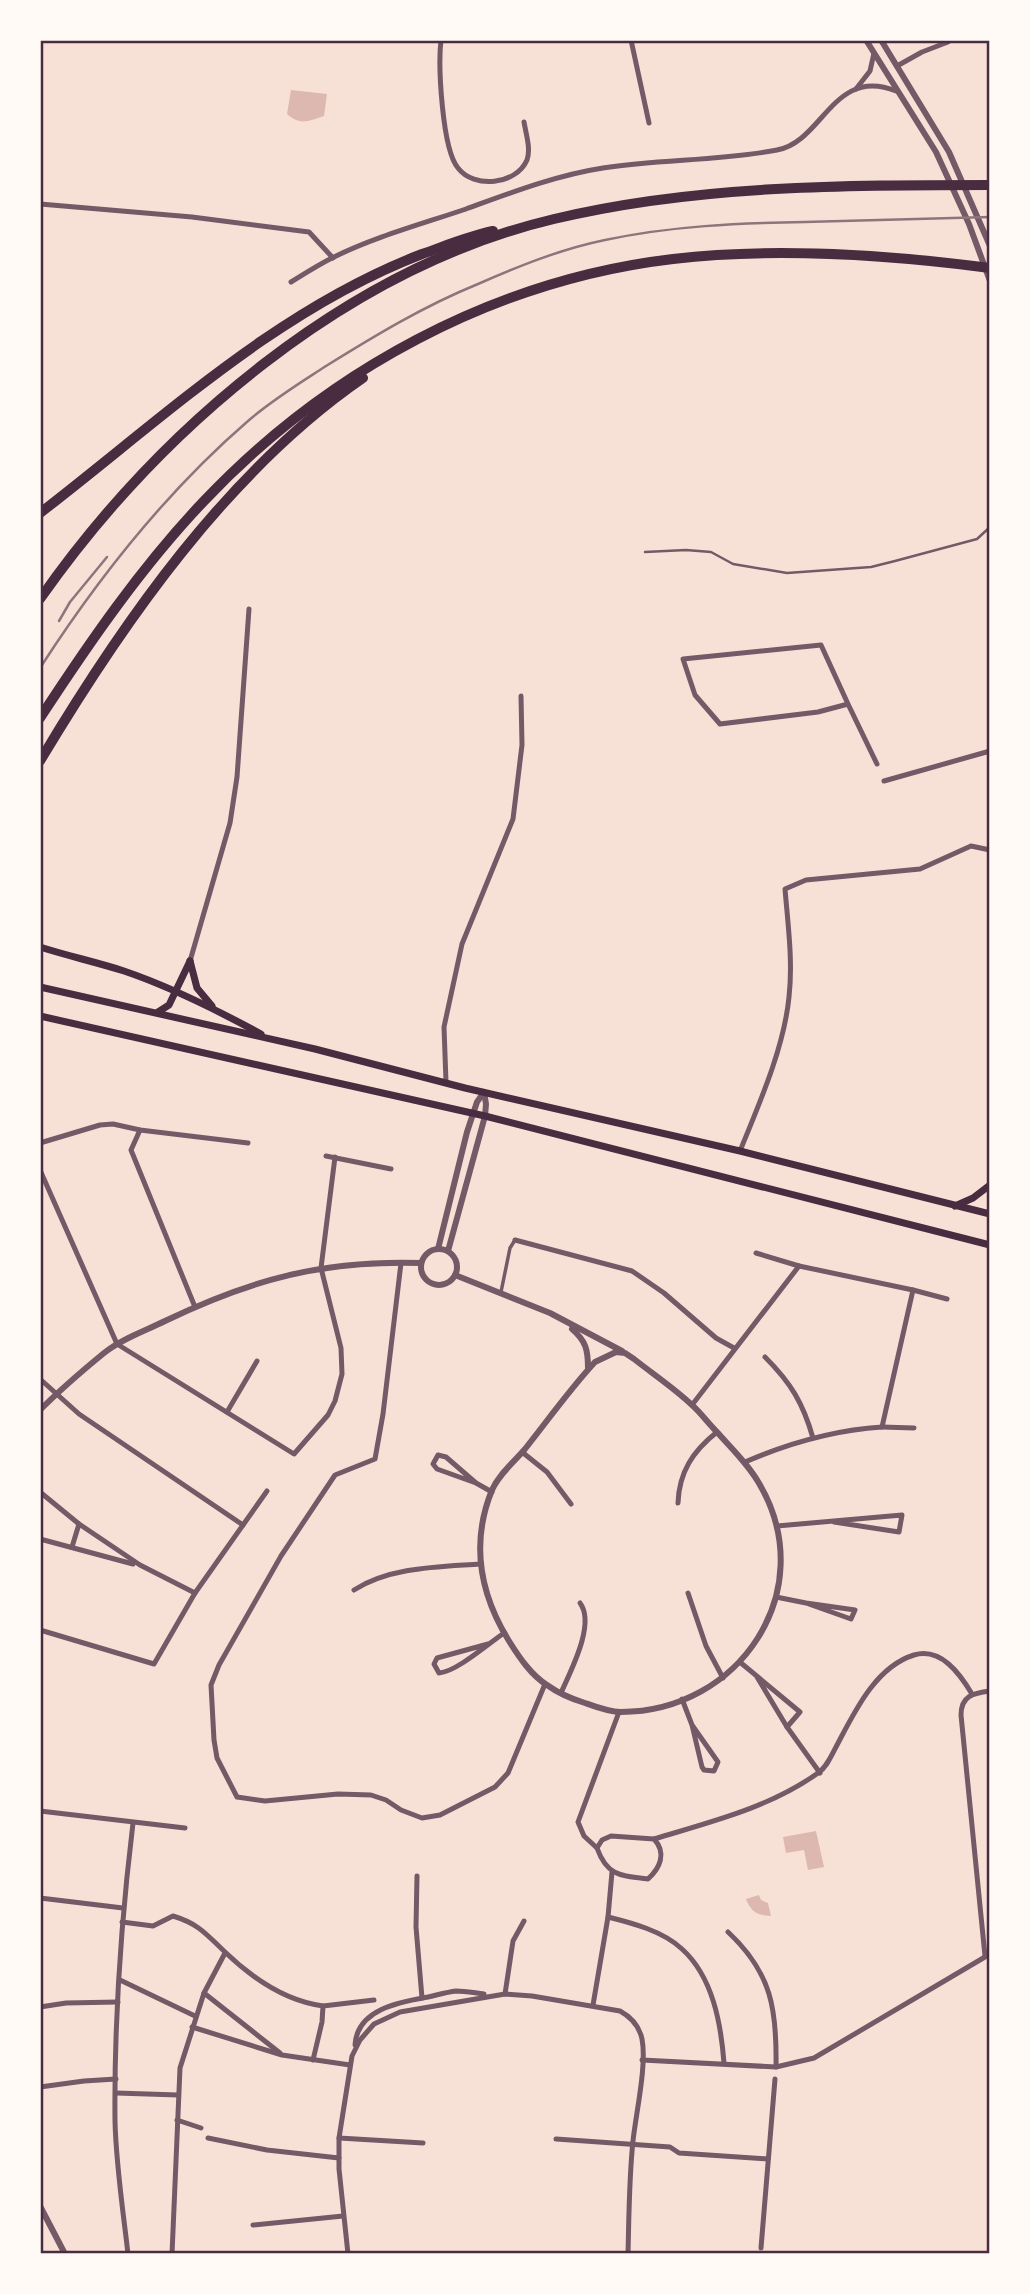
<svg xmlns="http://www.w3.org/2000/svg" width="1030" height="2294" font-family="'Source Sans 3',sans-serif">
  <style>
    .water { fill: #dcb8b0 }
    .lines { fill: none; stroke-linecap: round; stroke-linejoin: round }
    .service { stroke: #755966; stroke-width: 2.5 }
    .pedestrian { stroke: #755966; stroke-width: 3.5 }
    .minor { stroke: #755966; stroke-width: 5 }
    .tertiary { stroke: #755966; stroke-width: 6 }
    .secondary { stroke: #4a2c40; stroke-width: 7 }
    .motorway { stroke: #4a2c40; stroke-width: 10 }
    .rail { stroke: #8f747c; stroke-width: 2.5 }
    .neatline { fill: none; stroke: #4a2c40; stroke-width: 2.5 }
  </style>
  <rect width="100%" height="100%" fill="#f7e1d7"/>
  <g class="water">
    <path d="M 291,90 L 327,94 L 324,116 C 308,121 301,126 287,114 Z"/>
    <path d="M 816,1831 L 824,1867 L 808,1870 L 804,1850 L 786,1853 L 783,1837 Z"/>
    <path d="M 759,1895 L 761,1900 L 768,1903 L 771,1916 C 757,1915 751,1912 746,1899 Z"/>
  </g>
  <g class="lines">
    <path class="service" d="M 645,552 L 686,550 L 711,552 L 733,564 L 787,573 L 871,567 L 895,561 L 977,539 L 990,527"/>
    <path class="pedestrian" d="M 501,1292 L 510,1248 L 515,1240"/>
    <g class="minor">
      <path d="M 441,40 C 438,65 442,149 458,168 C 474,189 516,185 527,160 C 531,149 526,134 524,122"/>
      <path d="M 631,40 L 649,123"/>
      <path d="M 897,66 L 922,52 L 948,42"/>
      <path d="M 856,89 L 870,71 L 874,53"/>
      <path d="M 40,204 L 192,217 L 309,232 L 333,258"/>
      <path d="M 291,282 C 304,274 318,265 332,258 C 374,237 422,224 466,209 C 510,193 557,175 603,168 C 661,159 720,161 777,150 C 823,142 833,66 896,91"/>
      <path d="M 848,704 L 821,645 L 683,659 L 695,695 L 720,724 L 818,712 L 848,704 L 877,764"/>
      <path d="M 884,781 L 990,751"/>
      <path d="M 190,961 L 230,823 L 237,777 L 249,609"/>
      <path d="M 446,1082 L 444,1027 L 462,944 L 513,819 L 522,745 L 521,696"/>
      <path d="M 140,1130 L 131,1150 L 195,1307"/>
      <path d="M 40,1143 L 100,1125 L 113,1124 L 140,1130 L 248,1143"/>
      <path d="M 740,1151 C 759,1104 784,1048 789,997 C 793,962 788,925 785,889 L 806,880 L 920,869 L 971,846 L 990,850"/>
      <path d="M 326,1156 L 391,1169"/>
      <path d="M 40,1170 L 117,1344 L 294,1454 L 328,1415 L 335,1401 L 342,1374 L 341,1348 L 321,1268 L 335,1157"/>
      <path d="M 515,1240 L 632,1271 L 664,1293 L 716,1338 L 734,1348"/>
      <path d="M 401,1263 L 383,1414 L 375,1459 L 335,1475 L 281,1556 L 219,1665 L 211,1685 L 214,1740 L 217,1758 L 237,1797 L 265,1801 L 338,1794 L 371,1795 L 386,1800 L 401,1810 L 422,1818 L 440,1815 L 495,1787 L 508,1773 L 545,1684"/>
      <path d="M 913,1290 L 947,1299"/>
      <path d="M 765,1357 C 791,1383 803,1403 813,1438"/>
      <path d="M 40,1379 L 79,1414 L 243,1525"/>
      <path d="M 692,1405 L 799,1266 L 756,1253"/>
      <path d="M 227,1412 L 257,1361"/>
      <path d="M 882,1427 L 914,1428"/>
      <path d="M 522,1452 L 547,1472 L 571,1504"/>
      <path d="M 745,1462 C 789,1443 835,1430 882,1427 L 913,1290 L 799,1266"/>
      <path d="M 476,1483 L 446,1457 L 438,1455 L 433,1464 L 437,1469 L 476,1483 L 492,1492"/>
      <path d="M 40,1492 L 79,1524 L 140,1565 L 195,1593"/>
      <path d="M 678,1503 C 679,1472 693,1451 717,1432"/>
      <path d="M 777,1526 L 902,1515 L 899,1532 L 834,1522"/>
      <path d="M 40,1539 L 133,1564"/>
      <path d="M 72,1547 L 79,1524"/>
      <path d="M 354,1590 C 390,1567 438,1567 480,1564"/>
      <path d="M 688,1593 L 706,1646 L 723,1678"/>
      <path d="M 776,1597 L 806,1603 L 851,1619 L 855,1610 L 806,1603"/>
      <path d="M 40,1630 L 154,1664 L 195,1593 L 267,1491"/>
      <path d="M 488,1644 L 437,1658 L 434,1664 L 439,1673 C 456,1672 488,1644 504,1633"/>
      <path d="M 741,1663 L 800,1712 L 787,1727 L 757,1677"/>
      <path d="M 561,1693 C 570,1672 596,1624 580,1603"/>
      <path d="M 682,1699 L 692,1725 L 702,1767 L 704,1770 L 714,1771 L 718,1762 L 692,1725"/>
      <path d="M 787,1727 L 820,1773"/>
      <path d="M 40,1811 L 185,1828"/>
      <path d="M 611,1836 L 654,1839 C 667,1853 660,1868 648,1879 C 621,1876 607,1876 597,1848 L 602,1840 Z"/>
      <path d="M 654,1839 C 710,1822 769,1808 818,1773 C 827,1767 831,1756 836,1747 C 854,1713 875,1667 914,1655 C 941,1647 960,1674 972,1694"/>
      <path d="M 597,1848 L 584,1836 L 578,1822 L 619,1712"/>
      <path d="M 417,1876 L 416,1927 L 422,1998"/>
      <path d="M 40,1898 L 123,1908"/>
      <path d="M 608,1917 C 632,1923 663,1931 682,1949 C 713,1977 721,2024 724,2063"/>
      <path d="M 122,1922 L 153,1926 L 173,1916 C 199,1924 206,1934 225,1952 C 253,1979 285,2001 323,2006 L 322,2022 L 313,2060"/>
      <path d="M 728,1932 C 772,1973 777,2010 776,2067"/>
      <path d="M 985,1956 L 961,1715 C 961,1696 973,1693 990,1691"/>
      <path d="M 120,1980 L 195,2016"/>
      <path d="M 204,1993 L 280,2053"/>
      <path d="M 505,1994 L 513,1941 L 524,1921"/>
      <path d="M 593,2005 L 608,1917 L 612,1872"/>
      <path d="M 323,2006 L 374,2000"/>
      <path d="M 40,2007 L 66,2003 L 118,2002"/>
      <path d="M 192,2027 L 282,2055 L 350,2065"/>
      <path d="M 355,2045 C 357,2009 400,2002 428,1997 C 437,1995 447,1992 456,1991 C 465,1991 475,1993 484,1994"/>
      <path d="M 642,2060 L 776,2067 L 814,2058 L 990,1954"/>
      <path d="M 40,2087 L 84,2081 L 116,2079"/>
      <path d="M 116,2093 L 178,2095"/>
      <path d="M 177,2120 L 201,2128"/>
      <path d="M 208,2138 L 267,2150 L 339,2158"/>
      <path d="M 339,2138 L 423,2143"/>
      <path d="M 556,2139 L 670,2147 L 679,2153 L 768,2159"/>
      <path d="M 253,2225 L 343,2216"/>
      <path d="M 761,2248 L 775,2079"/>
      <path d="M 128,2254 C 123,2210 116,2165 115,2121 C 114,2021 121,1922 133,1823"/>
      <path d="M 172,2254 L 180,2068 L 204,1993 L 225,1953"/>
      <path d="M 348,2254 L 339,2169 L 339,2138 L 352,2056 L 360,2040 L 374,2024 L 400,2012 L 505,1994 L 532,1996 L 620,2011 C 631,2017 639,2025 642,2039 C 647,2065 636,2113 633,2141 C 629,2178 629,2216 628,2254"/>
    </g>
    <g class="tertiary">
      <path d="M 866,40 L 936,152 L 969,224 L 990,281"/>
      <path d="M 881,40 L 949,152 L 990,246"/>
      <circle cx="439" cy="1267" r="18"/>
      <path d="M 438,1249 L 467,1132 L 477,1102 L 484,1092"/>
      <path d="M 448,1251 L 485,1116 L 486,1104 L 484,1092"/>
      <path d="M 455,1275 L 550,1313 L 622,1351"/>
      <path d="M 572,1329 C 586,1341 588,1350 588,1368"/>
      <path d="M 616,1352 L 625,1353 L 634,1359 C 653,1374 674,1388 692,1405 C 701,1413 708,1423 717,1432 C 732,1449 749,1465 760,1485 C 821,1591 739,1712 621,1712 C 609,1712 596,1707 585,1703 C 572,1699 558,1693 547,1685 C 531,1675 519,1657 509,1641 C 480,1594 470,1544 492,1490 C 499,1474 514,1462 525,1449 C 548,1420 570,1389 595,1362 Z"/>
      <path d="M 40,1410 C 60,1390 82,1371 104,1353 C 121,1339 145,1331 165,1321 C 252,1279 324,1260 421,1263"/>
      <path d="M 40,2206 L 65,2254"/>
    </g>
    <g class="secondary">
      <path d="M 40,947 C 68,956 96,962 124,971 C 171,987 217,1010 261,1034"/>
      <path d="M 190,961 L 197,988 L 212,1006"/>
      <path d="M 40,987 L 315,1049 L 465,1088 L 740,1151 L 990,1214"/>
      <path d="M 158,1012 L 169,1005 L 190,961"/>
      <path d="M 40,1016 L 485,1116 L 990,1245"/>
      <path d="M 955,1206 L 973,1198 L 990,1185"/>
    </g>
    <g class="motorway">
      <path d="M 40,513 C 162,419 276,310 422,254 C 445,246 469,236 493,231"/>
      <path d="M 40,599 C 160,428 347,268 554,219 C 695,185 846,185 990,185"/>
      <path d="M 40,718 C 89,643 142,566 204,501 C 327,371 494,280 673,259 C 774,247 889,255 990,268"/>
      <path d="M 40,761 C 123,622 228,471 363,378"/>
    </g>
    <g class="rail">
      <path d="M 59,621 L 70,602 L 107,557"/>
      <path d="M 40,668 C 98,578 167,491 248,421 C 272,400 300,383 326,366 C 376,335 424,306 478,284 C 519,266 561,249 605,240 C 671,226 738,223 805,222 C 867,220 928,219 990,217"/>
    </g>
  </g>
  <rect width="1030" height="2294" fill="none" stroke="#fffaf5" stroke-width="84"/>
  <rect x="42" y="42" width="946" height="2210" class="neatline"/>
</svg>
